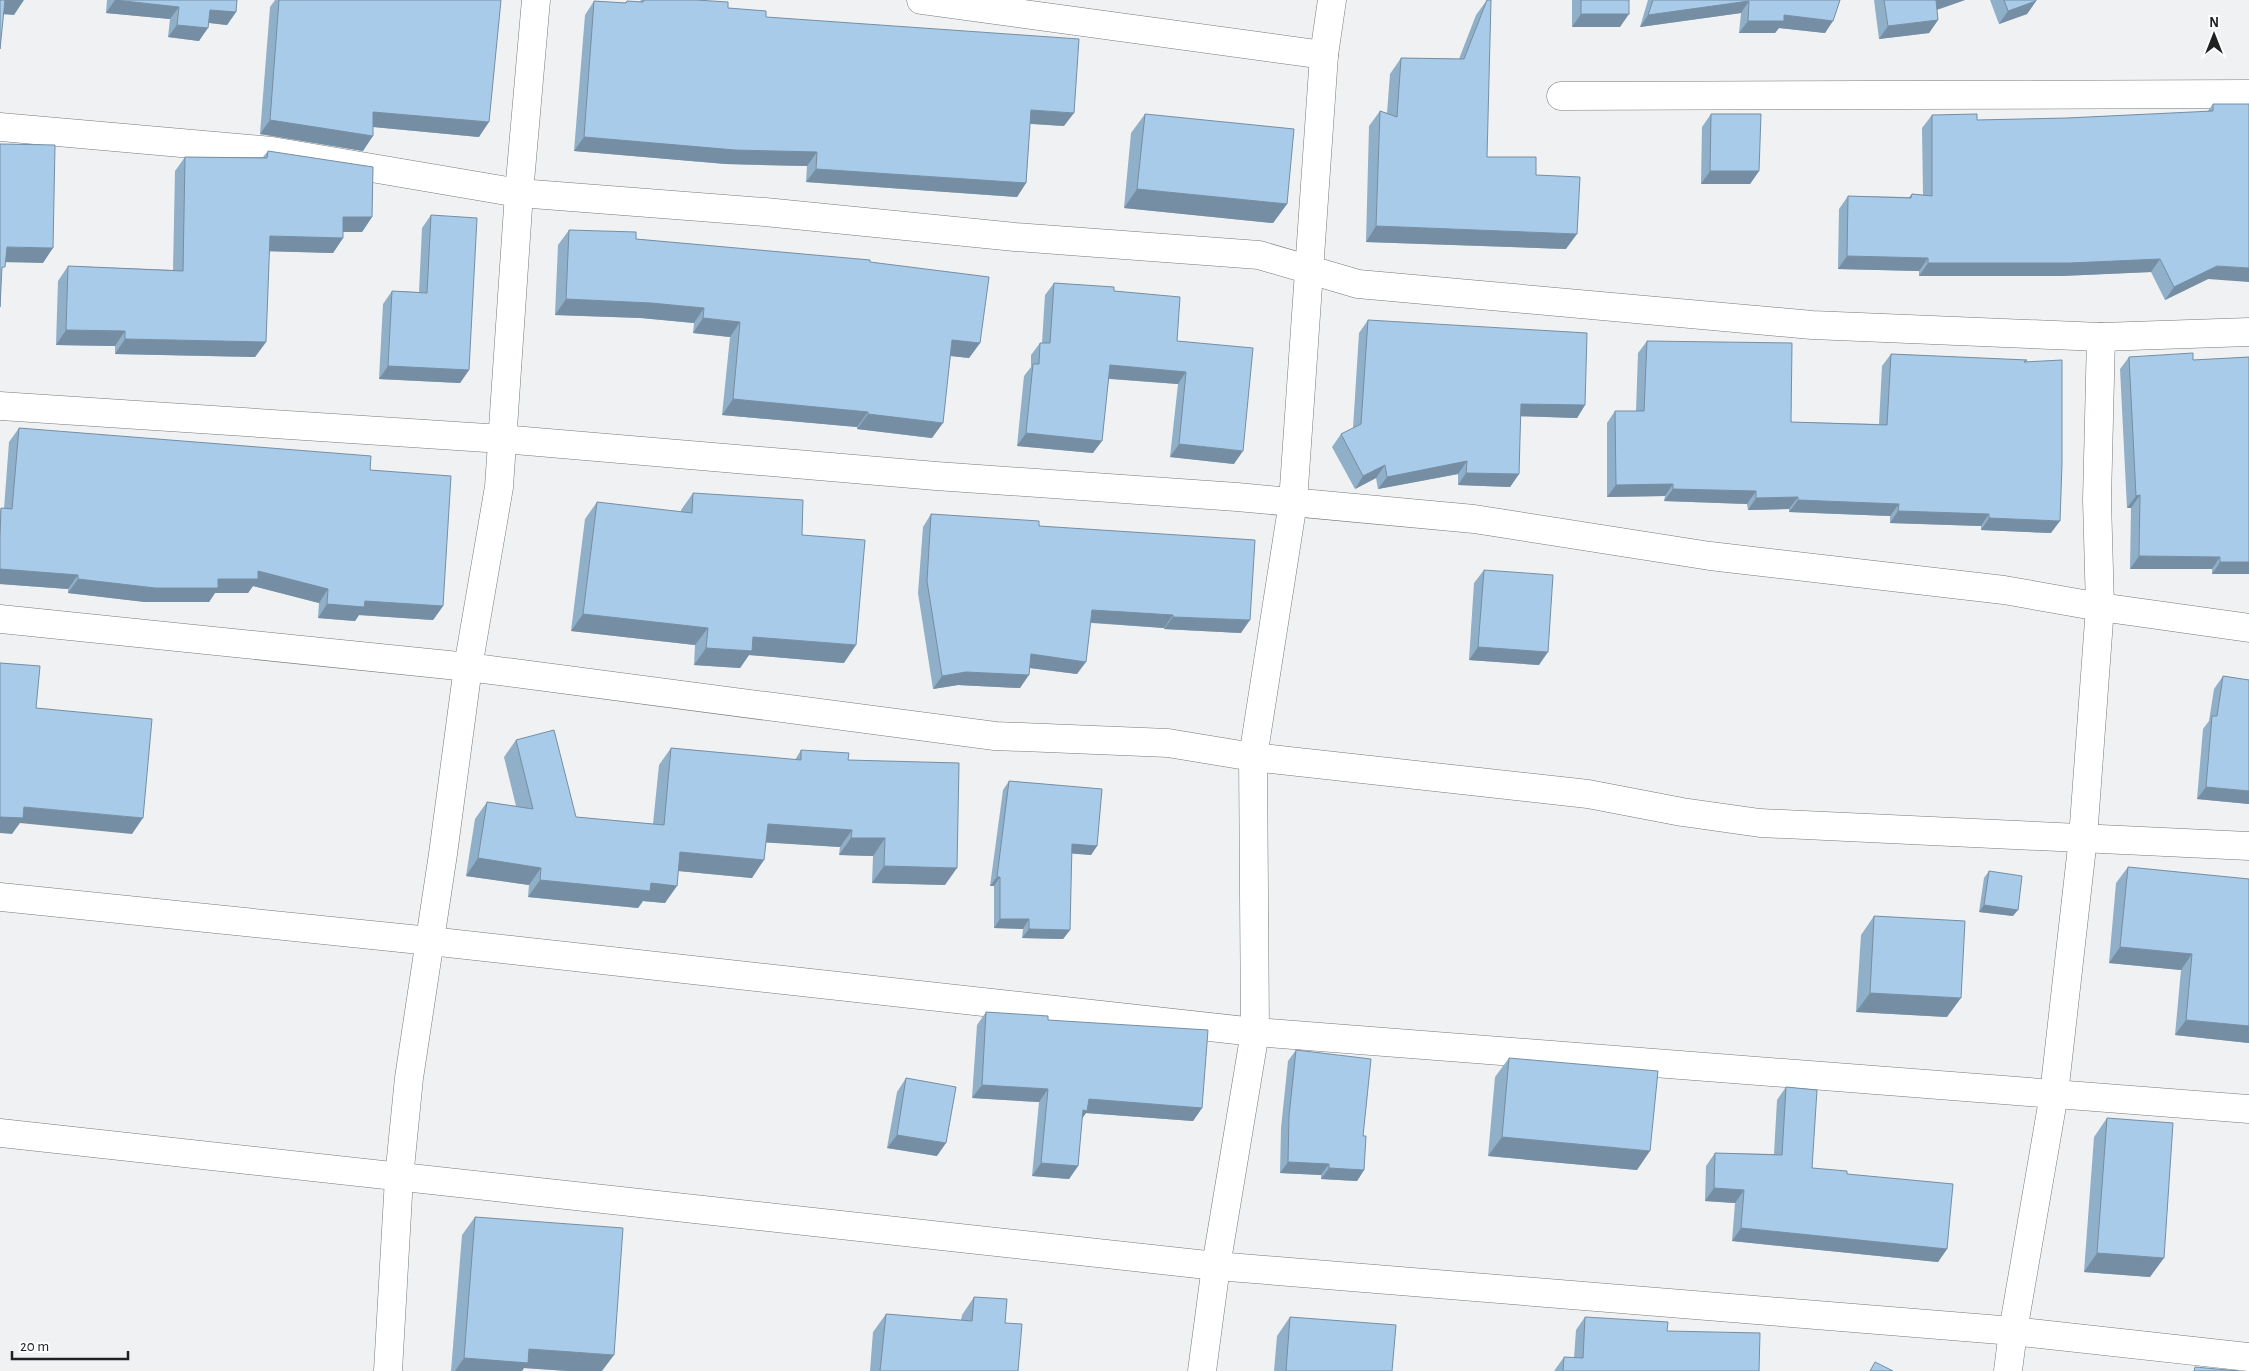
<svg xmlns="http://www.w3.org/2000/svg" width="2249" height="1371" font-family="'Alegreya Sans',sans-serif">
  <style>
    .lines { fill: none; stroke-linecap: round; stroke-linejoin: round }
    .street-casing { stroke: #78797a; stroke-width: 29 }
    .street { stroke: #fff; stroke-width: 28 }
    .wall { fill: #90afc8 }
    .shaded-wall { fill: #768ea3 }
    .building { fill: #a8cbe9; stroke: #768ea3 }
  </style>
  <rect width="100%" height="100%" fill="#eff1f2"/>
  <g class="lines">
    <g class="street-casing">
      <g id="street">
        <path d="M 921,0 L 1324,55"/>
        <path d="M 1561,96 L 2249,94"/>
        <path d="M 0,127 L 272,151 L 519,193 L 765,212 L 1015,237 L 1259,255 L 1358,284 L 1812,325 L 2101,337 L 2249,332"/>
        <path d="M 0,406 L 502,439 L 936,476 L 1237,497 L 1474,519 L 1710,556 L 2004,590 L 2100,607 L 2249,628"/>
        <path d="M 0,619 L 468,667 L 995,736 L 1168,743 L 1253,757 L 1588,794 L 1682,812 L 1760,823 L 2249,846"/>
        <path d="M 0,897 L 430,941 L 1255,1032 L 2249,1109"/>
        <path d="M 0,1133 L 1216,1266 L 2013,1331 L 2249,1357"/>
        <path d="M 388,1371 L 399,1178 L 409,1078 L 443,854 L 468,667 L 499,487 L 519,193 L 536,0"/>
        <path d="M 1202,1371 L 1216,1266 L 1255,1032 L 1253,757 L 1293,502 L 1324,55 L 1332,0"/>
        <path d="M 2008,1371 L 2013,1331 L 2054,1094 L 2083,838 L 2100,607 L 2097,500 L 2101,337"/>
      </g>
    </g>
    <use href="#street" class="street"/>
  </g>
  <g class="wall">
    <path d="M 107,0 L 237,0 L 236,12 L 227,25 L 209,23 L 199,41 L 168,37 L 170,19 L 106,13 Z"/>
    <path d="M 275,0 L 501,0 L 479,137 L 373,127 L 363,151 L 260,134 L 270,7 Z"/>
    <path d="M 641,0 L 696,0 L 766,17 L 1064,126 L 1030,124 L 1026,183 L 1017,197 L 806,182 L 807,166 L 726,164 L 574,151 L 585,15 L 594,1 L 625,3 L 627,1 L 640,2 Z"/>
    <path d="M 1487,0 L 1487,157 L 1536,175 L 1566,249 L 1366,242 L 1369,126 L 1380,111 L 1387,113 L 1390,74 L 1401,58 L 1459,59 L 1476,15 Z"/>
    <path d="M 1572,0 L 1629,0 L 1620,27 L 1572,27 Z"/>
    <path d="M 1648,0 L 1840,0 L 1825,33 L 1779,28 L 1775,33 L 1739,33 L 1741,13 L 1640,27 Z"/>
    <path d="M 1874,0 L 1965,0 L 1937,10 L 1938,20 L 1929,33 L 1879,39 Z"/>
    <path d="M 1990,0 L 2036,0 L 2036,1 L 2027,14 L 1999,24 Z"/>
    <path d="M 2213,104 L 2208,279 L 2165,300 L 2151,272 L 2061,276 L 1919,276 L 1919,271 L 1838,269 L 1839,209 L 1848,196 L 1909,197 L 1912,194 L 1923,195 L 1922,128 L 1932,115 L 1977,120 L 2067,118 L 2207,112 Z"/>
    <path d="M 1145,114 L 1287,204 L 1273,223 L 1124,208 L 1131,133 Z"/>
    <path d="M 1711,114 L 1759,171 L 1750,184 L 1701,184 L 1702,127 Z"/>
    <path d="M 268,151 L 372,217 L 362,232 L 343,232 L 343,238 L 333,253 L 269,251 L 266,342 L 255,357 L 115,354 L 115,346 L 56,345 L 58,281 L 68,266 L 173,270 L 175,171 L 185,157 L 263,157 Z"/>
    <path d="M 431,215 L 469,370 L 460,383 L 379,379 L 383,304 L 392,291 L 419,292 L 422,228 Z"/>
    <path d="M 569,230 L 636,239 L 870,262 L 980,343 L 969,358 L 951,356 L 932,438 L 857,429 L 857,427 L 722,415 L 730,337 L 693,333 L 694,323 L 641,318 L 555,315 L 558,245 Z"/>
    <path d="M 1054,283 L 1114,291 L 1177,341 L 1234,464 L 1170,457 L 1178,384 L 1109,379 L 1093,453 L 1017,446 L 1024,376 L 1031,367 L 1031,355 L 1040,343 L 1042,343 L 1045,295 Z"/>
    <path d="M 1368,320 L 1585,405 L 1577,418 L 1520,416 L 1519,474 L 1510,487 L 1458,485 L 1458,474 L 1378,489 L 1376,478 L 1355,489 L 1332,447 L 1341,434 L 1353,428 L 1359,333 Z"/>
    <path d="M 1647,341 L 1791,422 L 1879,424 L 1882,366 L 1891,354 L 2027,360 L 2026,362 L 2051,533 L 1981,530 L 1981,526 L 1890,523 L 1890,516 L 1789,512 L 1789,509 L 1748,510 L 1747,504 L 1664,501 L 1665,496 L 1607,497 L 1607,423 L 1615,411 L 1636,411 L 1638,353 Z"/>
    <path d="M 2129,357 L 2193,360 L 2249,357 L 2249,574 L 2212,574 L 2212,569 L 2130,569 L 2131,508 L 2127,508 L 2120,369 Z"/>
    <path d="M 19,428 L 370,470 L 443,606 L 433,620 L 359,615 L 355,621 L 318,618 L 319,603 L 253,586 L 248,593 L 215,593 L 209,602 L 145,602 L 68,593 L 68,589 L 0,584 L 0,511 L 1,508 L 4,509 L 9,442 Z"/>
    <path d="M 693,493 L 802,535 L 844,663 L 749,655 L 740,668 L 694,665 L 695,645 L 571,631 L 585,519 L 597,502 L 681,512 L 681,510 Z"/>
    <path d="M 931,514 L 1039,526 L 1241,633 L 1164,629 L 1164,628 L 1091,623 L 1077,674 L 1030,668 L 1020,688 L 958,685 L 933,689 L 918,593 L 923,527 Z"/>
    <path d="M 1484,570 L 1539,665 L 1469,660 L 1474,583 Z"/>
    <path d="M 2223,676 L 2249,680 L 2249,804 L 2197,799 L 2203,729 L 2209,721 L 2214,689 Z"/>
    <path d="M 516,740 L 576,817 L 653,824 L 659,765 L 671,748 L 795,760 L 801,750 L 848,760 L 945,885 L 872,883 L 873,856 L 839,855 L 840,847 L 766,842 L 752,878 L 678,871 L 665,903 L 643,901 L 638,908 L 528,897 L 529,885 L 466,876 L 475,819 L 487,802 L 516,806 L 504,757 Z"/>
    <path d="M 1009,781 L 1097,846 L 1091,855 L 1071,853 L 1070,930 L 1063,939 L 1022,938 L 1023,929 L 994,928 L 994,886 L 990,886 L 1003,790 Z"/>
    <path d="M 2128,867 L 2249,879 L 2249,1043 L 2175,1035 L 2181,970 L 2109,963 L 2116,883 Z"/>
    <path d="M 1989,871 L 2013,916 L 1979,912 L 1984,878 Z"/>
    <path d="M 1874,916 L 1947,1017 L 1856,1012 L 1861,935 Z"/>
    <path d="M 986,1012 L 1048,1020 L 1202,1108 L 1193,1121 L 1086,1113 L 1082,1118 L 1078,1166 L 1069,1179 L 1032,1176 L 1039,1102 L 972,1098 L 977,1025 Z"/>
    <path d="M 1296,1050 L 1363,1136 L 1364,1170 L 1357,1181 L 1321,1179 L 1321,1175 L 1280,1173 L 1281,1128 L 1288,1061 Z"/>
    <path d="M 1509,1058 L 1637,1170 L 1488,1156 L 1495,1077 Z"/>
    <path d="M 906,1078 L 937,1156 L 887,1148 L 897,1092 Z"/>
    <path d="M 1786,1087 L 1812,1168 L 1847,1174 L 1947,1249 L 1938,1262 L 1732,1241 L 1735,1203 L 1705,1201 L 1706,1166 L 1715,1153 L 1774,1154 L 1777,1100 Z"/>
    <path d="M 2107,1118 L 2150,1277 L 2084,1272 L 2094,1137 Z"/>
    <path d="M 475,1217 L 602,1371 L 568,1371 L 524,1368 L 522,1371 L 451,1371 L 462,1235 Z"/>
    <path d="M 974,1297 L 1005,1323 L 1018,1371 L 870,1371 L 873,1332 L 886,1314 L 961,1320 L 962,1315 Z"/>
    <path d="M 1290,1317 L 1392,1371 L 1274,1371 L 1277,1336 Z"/>
    <path d="M 1585,1317 L 1667,1331 L 1759,1371 L 1554,1371 L 1564,1357 L 1574,1358 L 1576,1330 Z"/>
  </g>
  <g class="shaded-wall">
    <path d="M 4,0 L 24,0 L 14,15 L 0,14 Z"/>
    <path d="M 115,0 L 179,7 L 170,19 L 106,13 Z"/>
    <path d="M 1936,0 L 1965,0 L 1927,13 Z"/>
    <path d="M 1749,1 L 1741,13 L 1640,27 L 1648,15 Z"/>
    <path d="M 2036,1 L 2027,14 L 1999,24 L 2008,11 Z"/>
    <path d="M 210,10 L 236,12 L 227,25 L 201,22 Z"/>
    <path d="M 1581,14 L 1629,14 L 1620,27 L 1572,27 Z"/>
    <path d="M 1784,15 L 1833,21 L 1825,33 L 1779,28 L 1775,33 L 1739,33 L 1748,21 Z"/>
    <path d="M 1938,20 L 1929,33 L 1879,39 L 1888,26 Z"/>
    <path d="M 177,25 L 208,28 L 199,41 L 168,37 Z"/>
    <path d="M 1031,110 L 1074,113 L 1064,126 L 1021,123 Z"/>
    <path d="M 373,112 L 489,122 L 479,137 L 363,126 Z"/>
    <path d="M 270,120 L 373,136 L 363,151 L 260,134 Z"/>
    <path d="M 584,137 L 817,152 L 807,166 L 726,164 L 574,151 Z"/>
    <path d="M 816,169 L 1026,183 L 1017,197 L 806,182 Z"/>
    <path d="M 1710,171 L 1759,171 L 1750,184 L 1701,184 Z"/>
    <path d="M 1137,189 L 1287,204 L 1273,223 L 1124,208 Z"/>
    <path d="M 343,217 L 372,217 L 362,232 L 333,232 Z"/>
    <path d="M 1376,226 L 1577,234 L 1566,249 L 1366,242 Z"/>
    <path d="M 270,236 L 343,238 L 333,253 L 259,251 Z"/>
    <path d="M 7,247 L 53,248 L 43,263 L 0,262 Z"/>
    <path d="M 1847,256 L 1928,258 L 1919,271 L 1838,269 Z"/>
    <path d="M 2160,259 L 2151,272 L 2061,276 L 1919,276 L 1928,263 Z"/>
    <path d="M 2217,266 L 2249,268 L 2249,282 L 2208,279 L 2165,300 L 2174,287 Z"/>
    <path d="M 566,299 L 651,303 L 704,308 L 694,323 L 641,318 L 555,315 Z"/>
    <path d="M 703,318 L 740,322 L 730,337 L 693,333 Z"/>
    <path d="M 66,330 L 125,331 L 115,346 L 56,345 Z"/>
    <path d="M 125,339 L 266,342 L 255,357 L 115,354 Z"/>
    <path d="M 952,340 L 980,343 L 969,358 L 942,355 Z"/>
    <path d="M 1110,365 L 1186,372 L 1178,384 L 1101,378 Z"/>
    <path d="M 388,366 L 469,370 L 460,383 L 379,379 Z"/>
    <path d="M 733,399 L 868,412 L 857,427 L 722,415 Z"/>
    <path d="M 1521,404 L 1585,405 L 1577,418 L 1512,416 Z"/>
    <path d="M 868,414 L 943,423 L 932,438 L 857,429 Z"/>
    <path d="M 1026,433 L 1102,441 L 1093,453 L 1017,446 Z"/>
    <path d="M 1179,444 L 1243,451 L 1234,464 L 1170,457 Z"/>
    <path d="M 1467,461 L 1458,474 L 1378,489 L 1387,477 Z"/>
    <path d="M 1385,465 L 1376,478 L 1355,489 L 1363,476 Z"/>
    <path d="M 1466,473 L 1519,474 L 1510,487 L 1458,485 Z"/>
    <path d="M 1673,484 L 1665,496 L 1607,497 L 1616,485 Z"/>
    <path d="M 1673,489 L 1756,491 L 1747,504 L 1664,501 Z"/>
    <path d="M 2140,495 L 2131,508 L 2127,508 L 2136,496 Z"/>
    <path d="M 1798,497 L 1789,509 L 1748,510 L 1756,498 Z"/>
    <path d="M 1798,500 L 1899,504 L 1890,516 L 1789,512 Z"/>
    <path d="M 1898,511 L 1989,514 L 1981,526 L 1890,523 Z"/>
    <path d="M 1989,518 L 2060,521 L 2051,533 L 1981,530 Z"/>
    <path d="M 2139,556 L 2220,557 L 2212,569 L 2130,569 Z"/>
    <path d="M 2220,562 L 2249,562 L 2249,574 L 2212,574 Z"/>
    <path d="M 0,569 L 78,575 L 68,589 L 0,584 Z"/>
    <path d="M 258,571 L 328,589 L 319,603 L 253,586 L 248,593 L 215,593 L 209,602 L 145,602 L 68,593 L 78,579 L 218,579 Z"/>
    <path d="M 365,601 L 443,606 L 433,620 L 359,615 L 355,621 L 318,618 L 327,604 Z"/>
    <path d="M 1092,610 L 1173,615 L 1164,628 L 1084,622 Z"/>
    <path d="M 583,614 L 708,628 L 695,645 L 571,631 Z"/>
    <path d="M 1173,617 L 1250,620 L 1241,633 L 1164,629 Z"/>
    <path d="M 753,637 L 856,645 L 844,663 L 749,655 L 740,668 L 694,665 L 706,648 Z"/>
    <path d="M 1478,647 L 1548,652 L 1539,665 L 1469,660 Z"/>
    <path d="M 1031,654 L 1086,662 L 1077,674 L 1022,667 Z"/>
    <path d="M 966,672 L 1029,675 L 1020,688 L 958,685 L 933,689 L 942,676 Z"/>
    <path d="M 2206,787 L 2249,791 L 2249,804 L 2197,799 Z"/>
    <path d="M 24,807 L 143,818 L 132,834 L 20,823 L 12,834 L 0,833 L 0,817 Z"/>
    <path d="M 768,824 L 852,830 L 840,847 L 756,842 Z"/>
    <path d="M 851,838 L 885,838 L 873,856 L 839,855 Z"/>
    <path d="M 1072,844 L 1097,846 L 1091,855 L 1065,853 Z"/>
    <path d="M 680,852 L 764,860 L 752,878 L 668,870 Z"/>
    <path d="M 478,858 L 541,868 L 529,885 L 466,876 Z"/>
    <path d="M 884,866 L 957,868 L 945,885 L 872,883 Z"/>
    <path d="M 997,877 L 1000,877 L 994,886 L 990,886 Z"/>
    <path d="M 540,880 L 651,883 L 677,886 L 665,903 L 643,901 L 638,908 L 528,897 Z"/>
    <path d="M 1984,905 L 2018,910 L 2013,916 L 1979,912 Z"/>
    <path d="M 1000,919 L 1029,919 L 1023,929 L 994,928 Z"/>
    <path d="M 1029,929 L 1070,930 L 1063,939 L 1022,938 Z"/>
    <path d="M 2120,947 L 2192,954 L 2181,970 L 2109,963 Z"/>
    <path d="M 1870,993 L 1961,998 L 1947,1017 L 1856,1012 Z"/>
    <path d="M 2186,1020 L 2249,1026 L 2249,1043 L 2175,1035 Z"/>
    <path d="M 982,1085 L 1048,1089 L 1039,1102 L 972,1098 Z"/>
    <path d="M 1089,1099 L 1202,1108 L 1193,1121 L 1086,1113 L 1078,1124 L 1074,1123 Z"/>
    <path d="M 897,1135 L 946,1143 L 937,1156 L 887,1148 Z"/>
    <path d="M 1502,1137 L 1650,1151 L 1637,1170 L 1488,1156 Z"/>
    <path d="M 1288,1162 L 1329,1164 L 1321,1175 L 1280,1173 Z"/>
    <path d="M 1041,1163 L 1078,1166 L 1069,1179 L 1032,1176 Z"/>
    <path d="M 1329,1168 L 1364,1170 L 1357,1181 L 1321,1179 Z"/>
    <path d="M 1714,1188 L 1744,1190 L 1735,1203 L 1705,1201 Z"/>
    <path d="M 1741,1228 L 1947,1249 L 1938,1262 L 1732,1241 Z"/>
    <path d="M 2097,1253 L 2164,1258 L 2150,1277 L 2084,1272 Z"/>
    <path d="M 529,1349 L 614,1355 L 602,1371 L 568,1371 L 524,1368 L 522,1371 L 455,1371 L 464,1358 Z"/>
  </g>
  <g class="building">
    <path d="M 0,0 L 5,0 L 0,49 Z"/>
    <path d="M 115,0 L 237,0 L 236,12 L 210,10 L 208,28 L 177,25 L 179,7 Z"/>
    <path d="M 279,0 L 501,0 L 489,122 L 373,112 L 373,136 L 270,120 Z"/>
    <path d="M 644,0 L 696,0 L 728,2 L 728,8 L 766,11 L 766,17 L 1079,39 L 1074,113 L 1031,110 L 1026,183 L 816,169 L 817,152 L 735,150 L 584,137 L 594,1 L 626,3 L 627,1 L 643,2 Z"/>
    <path d="M 1487,0 L 1491,0 L 1487,157 L 1536,157 L 1536,175 L 1580,177 L 1577,234 L 1376,226 L 1380,111 L 1397,117 L 1401,58 L 1464,59 Z"/>
    <rect x="1581" y="0" width="48" height="14"/>
    <path d="M 1653,0 L 1840,0 L 1833,21 L 1784,15 L 1784,21 L 1748,21 L 1749,1 L 1648,15 Z"/>
    <path d="M 1884,0 L 1937,0 L 1936,0 L 1938,20 L 1888,26 Z"/>
    <path d="M 2004,0 L 2036,0 L 2036,1 L 2008,11 Z"/>
    <path d="M 2213,104 L 2249,104 L 2249,268 L 2217,266 L 2174,287 L 2160,259 L 2070,263 L 1928,263 L 1928,258 L 1847,256 L 1848,196 L 1911,198 L 1912,194 L 1932,196 L 1932,115 L 1977,114 L 1977,120 L 2067,118 L 2213,111 Z"/>
    <path d="M 1145,114 L 1294,129 L 1287,204 L 1137,189 Z"/>
    <path d="M 1711,114 L 1761,114 L 1759,171 L 1710,171 Z"/>
    <path d="M 0,144 L 55,145 L 53,248 L 7,247 L 5,267 L 2,267 L 0,307 Z"/>
    <path d="M 268,151 L 373,167 L 372,217 L 343,217 L 343,238 L 270,236 L 266,342 L 125,339 L 125,331 L 66,330 L 68,266 L 183,271 L 185,157 L 267,158 Z"/>
    <path d="M 431,215 L 477,218 L 469,370 L 388,366 L 392,291 L 427,293 Z"/>
    <path d="M 569,230 L 636,232 L 636,239 L 870,260 L 870,262 L 989,277 L 980,343 L 952,340 L 943,423 L 868,414 L 868,412 L 733,399 L 740,322 L 703,318 L 704,308 L 651,303 L 566,299 Z"/>
    <path d="M 1054,283 L 1114,287 L 1114,291 L 1180,297 L 1177,341 L 1253,348 L 1243,451 L 1179,444 L 1186,372 L 1110,365 L 1102,441 L 1026,433 L 1033,364 L 1039,364 L 1040,343 L 1050,343 Z"/>
    <path d="M 1368,320 L 1587,333 L 1585,405 L 1521,404 L 1519,474 L 1466,473 L 1467,461 L 1387,477 L 1385,465 L 1363,476 L 1341,434 L 1361,424 Z"/>
    <path d="M 1647,341 L 1792,343 L 1791,422 L 1887,425 L 1891,354 L 2027,360 L 2024,362 L 2062,360 L 2062,464 L 2060,521 L 1989,518 L 1989,514 L 1898,511 L 1899,504 L 1798,500 L 1798,497 L 1756,498 L 1756,491 L 1673,489 L 1673,484 L 1616,485 L 1615,411 L 1644,411 Z"/>
    <path d="M 2193,353 L 2193,360 L 2249,357 L 2249,562 L 2220,562 L 2220,557 L 2139,556 L 2140,495 L 2136,496 L 2129,357 Z"/>
    <path d="M 19,428 L 371,456 L 370,470 L 451,476 L 443,606 L 365,601 L 364,607 L 327,604 L 328,589 L 258,571 L 258,579 L 218,579 L 218,588 L 155,588 L 78,579 L 78,575 L 0,569 L 0,536 L 1,508 L 12,509 Z"/>
    <path d="M 693,493 L 803,500 L 802,535 L 865,540 L 856,645 L 753,637 L 752,651 L 706,648 L 708,628 L 583,614 L 597,502 L 692,513 Z"/>
    <path d="M 931,514 L 1039,521 L 1039,526 L 1255,540 L 1250,620 L 1173,617 L 1173,615 L 1092,610 L 1086,662 L 1031,654 L 1029,675 L 966,672 L 942,676 L 927,581 Z"/>
    <path d="M 1484,570 L 1553,575 L 1548,652 L 1478,647 Z"/>
    <path d="M 0,663 L 40,666 L 36,708 L 152,719 L 143,818 L 24,807 L 23,818 L 0,817 Z"/>
    <path d="M 2223,676 L 2249,680 L 2249,791 L 2206,787 L 2212,716 L 2217,716 Z"/>
    <path d="M 554,730 L 576,817 L 664,825 L 671,748 L 801,760 L 801,750 L 849,753 L 848,760 L 959,763 L 957,868 L 884,866 L 885,838 L 851,838 L 852,830 L 768,824 L 764,860 L 680,852 L 677,886 L 651,883 L 650,891 L 540,880 L 541,868 L 478,858 L 487,802 L 533,809 L 516,740 Z"/>
    <path d="M 1009,781 L 1102,789 L 1097,846 L 1072,844 L 1070,930 L 1029,929 L 1029,919 L 1000,919 L 1000,877 L 997,877 Z"/>
    <path d="M 2128,867 L 2249,879 L 2249,1026 L 2186,1020 L 2192,954 L 2120,947 Z"/>
    <path d="M 1989,871 L 2022,876 L 2018,910 L 1984,905 Z"/>
    <path d="M 1874,916 L 1965,921 L 1961,998 L 1870,993 Z"/>
    <path d="M 986,1012 L 1048,1016 L 1048,1020 L 1208,1030 L 1202,1108 L 1089,1099 L 1087,1111 L 1083,1110 L 1078,1166 L 1041,1163 L 1048,1089 L 982,1085 Z"/>
    <path d="M 1296,1050 L 1371,1059 L 1363,1136 L 1366,1136 L 1364,1170 L 1329,1168 L 1329,1164 L 1288,1162 L 1289,1116 Z"/>
    <path d="M 1509,1058 L 1658,1071 L 1650,1151 L 1502,1137 Z"/>
    <path d="M 906,1078 L 956,1087 L 946,1143 L 897,1135 Z"/>
    <path d="M 1786,1087 L 1817,1090 L 1812,1168 L 1847,1171 L 1847,1174 L 1953,1184 L 1947,1249 L 1741,1228 L 1744,1190 L 1714,1188 L 1715,1153 L 1782,1155 Z"/>
    <path d="M 2107,1118 L 2173,1123 L 2164,1258 L 2097,1253 Z"/>
    <path d="M 475,1217 L 623,1228 L 614,1355 L 529,1349 L 528,1363 L 464,1358 Z"/>
    <path d="M 974,1297 L 1007,1299 L 1005,1323 L 1022,1324 L 1018,1371 L 880,1371 L 886,1314 L 972,1321 Z"/>
    <path d="M 1290,1317 L 1396,1325 L 1392,1371 L 1286,1371 Z"/>
    <path d="M 1585,1317 L 1668,1322 L 1667,1331 L 1760,1333 L 1759,1371 L 1563,1371 L 1564,1357 L 1583,1358 Z"/>
    <path d="M 1875,1362 L 1893,1371 L 1870,1371 Z"/>
    <path d="M 2195,1367 L 2239,1371 L 2194,1371 Z"/>
  </g>
  <g transform="translate(2214 35)" stroke="#fdfeff" stroke-width="4" paint-order="stroke">
  <path d="M0-4L9 19L0 12L-9 19Z" fill="#202121"/>
  <text y="-8" font-size="14" font-weight="bold" text-anchor="middle" fill="#202121">N</text>
  </g>
  <path d="M12 1351v8h116v-8" fill="none" stroke="#202121" stroke-width="2.5"/>
  <text x="20" y="1351" font-size="15" fill="#202121" stroke="#fdfeff" stroke-width="4" paint-order="stroke">20 m</text>
</svg>
